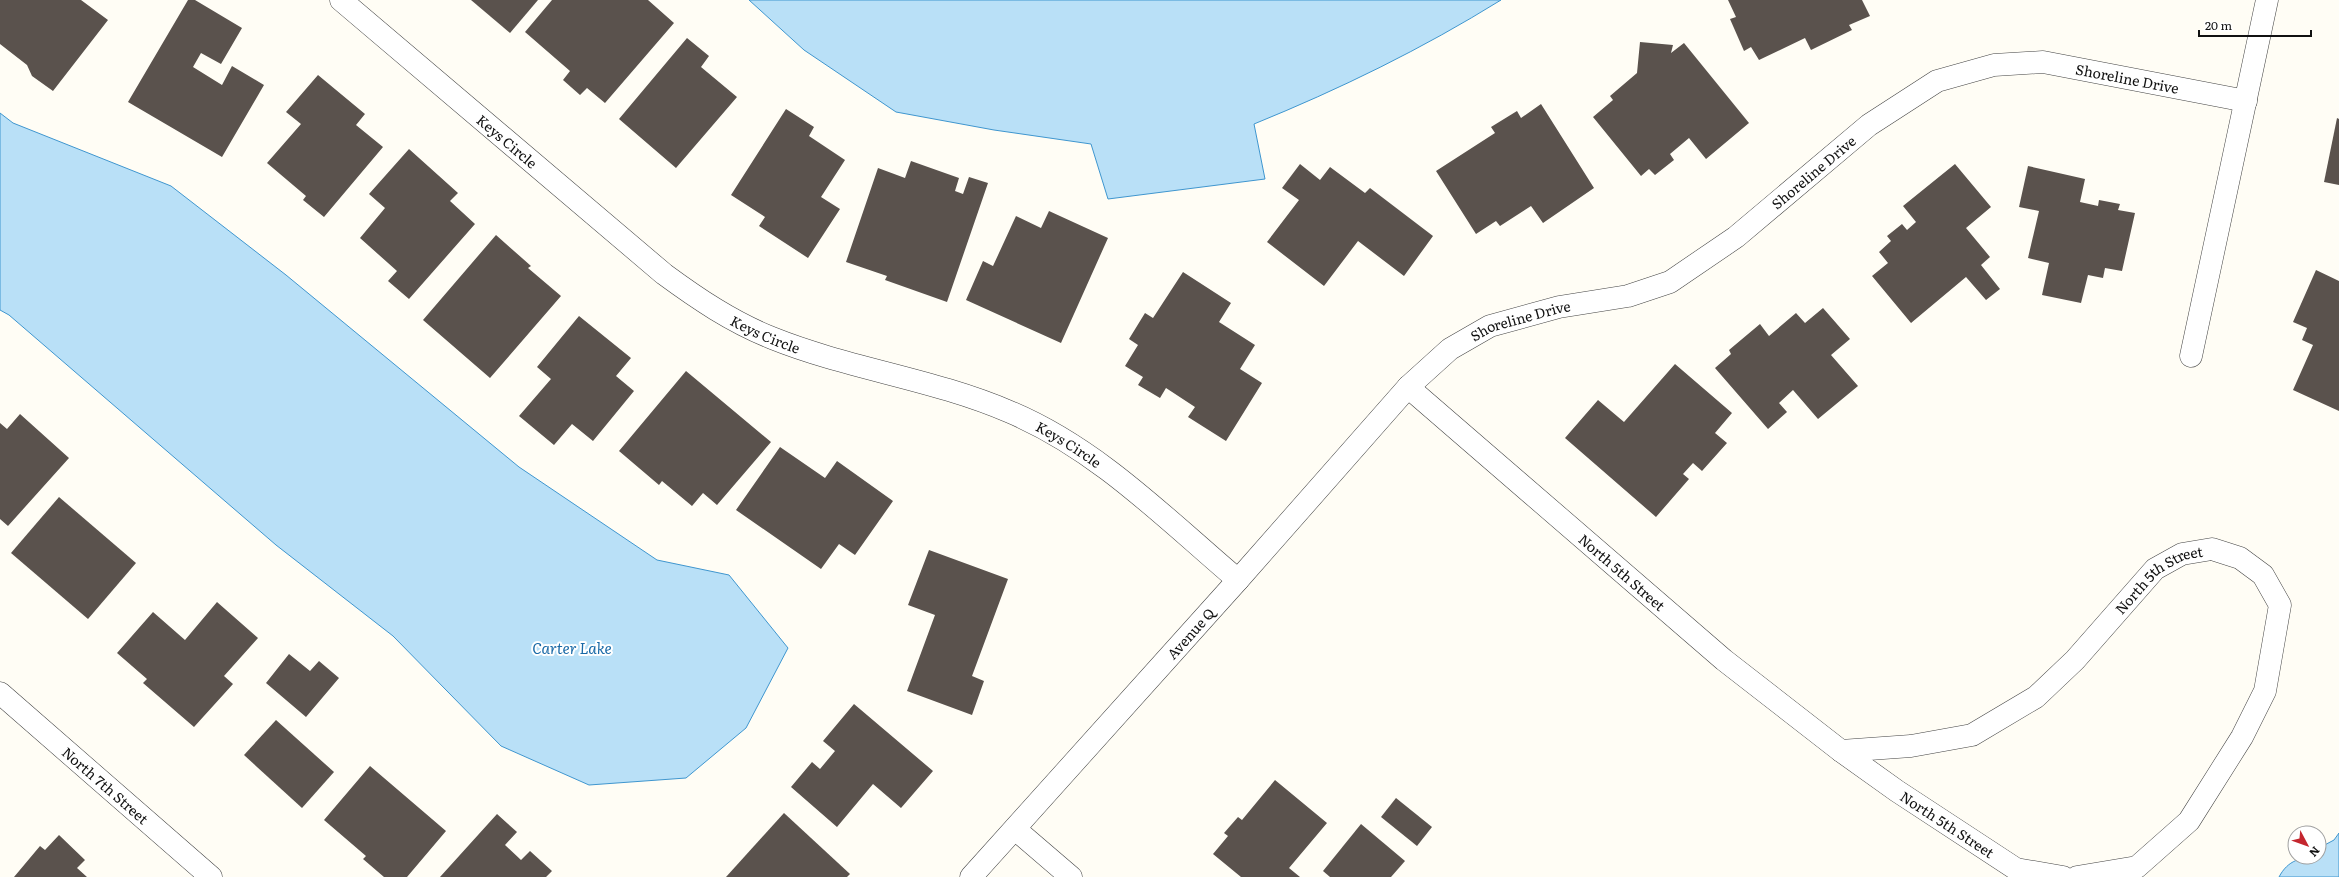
<svg xmlns="http://www.w3.org/2000/svg" width="2339" height="877" font-family="Literata,serif">
  <style>
    .water { fill: #b9e0f7; stroke: #3f96cf }
    .building { fill: #5a524d }
    .lines { fill: none; stroke-linecap: round; stroke-linejoin: round }
    .street-casing { stroke: #444; stroke-width: 23 }
    .street { stroke: #fff; stroke-width: 22 }
    .labels { text-anchor: middle; dominant-baseline: central; stroke-width: 4; stroke-linejoin: round; paint-order: stroke }
    .street-label { font-size: 14px; fill: #111; stroke: #fff }
    .water-label { font-size: 15px; font-style: italic; fill: #1768a6; stroke: #fff }
  </style>
  <rect width="100%" height="100%" fill="#fffdf5"/>
  <g class="water">
    <path d="M 749,0 L 1501,0 C 1422,49 1340,89 1254,124 L 1265,179 L 1108,199 L 1091,144 L 994,130 L 896,112 L 804,50 Z"/>
    <path d="M 0,113 L 13,123 L 171,186 L 286,275 L 519,467 L 657,560 L 729,575 L 788,648 L 746,728 L 686,778 L 589,785 L 501,746 L 393,636 L 276,545 L 9,315 L 0,310 Z"/>
    <path d="M 2339,833 L 2339,877 L 2279,877 C 2288,860 2301,857 2319,857 L 2319,848 L 2334,840 Z"/>
  </g>
  <g class="building">
    <path d="M 0,0 L 81,0 L 108,20 L 53,91 L 32,76 L 27,65 L 0,44 Z"/>
    <path d="M 188,0 L 195,0 L 242,28 L 221,64 L 201,53 L 193,67 L 222,85 L 232,66 L 264,85 L 222,157 L 128,102 Z"/>
    <path d="M 471,0 L 538,0 L 510,33 Z"/>
    <path d="M 552,0 L 648,0 L 674,23 L 605,103 L 587,88 L 580,95 L 563,80 L 570,71 L 525,32 Z"/>
    <path d="M 1728,0 L 1862,0 L 1870,16 L 1849,25 L 1852,30 L 1811,50 L 1805,38 L 1759,60 L 1751,47 L 1744,51 L 1730,19 L 1736,17 Z"/>
    <path d="M 687,38 L 709,56 L 701,67 L 737,97 L 676,168 L 619,119 Z"/>
    <path d="M 1640,42 L 1673,45 L 1671,53 L 1684,43 L 1749,123 L 1706,159 L 1689,138 L 1670,154 L 1674,160 L 1655,175 L 1649,169 L 1641,176 L 1593,117 L 1613,100 L 1610,96 L 1637,73 Z"/>
    <path d="M 318,75 L 365,114 L 356,125 L 383,147 L 324,217 L 303,200 L 306,196 L 267,163 L 301,124 L 286,112 Z"/>
    <path d="M 1541,104 L 1594,188 L 1543,223 L 1531,206 L 1500,226 L 1496,221 L 1476,234 L 1436,171 L 1495,133 L 1491,127 L 1517,111 L 1521,118 Z"/>
    <path d="M 786,109 L 814,127 L 809,136 L 845,160 L 821,197 L 840,209 L 808,258 L 759,226 L 765,217 L 731,195 Z"/>
    <path d="M 2337,118 L 2339,119 L 2339,185 L 2324,182 Z"/>
    <path d="M 409,149 L 458,193 L 450,201 L 475,224 L 409,299 L 388,281 L 397,271 L 360,238 L 385,208 L 369,194 Z"/>
    <path d="M 911,161 L 959,178 L 955,191 L 963,194 L 969,177 L 988,183 L 947,302 L 885,280 L 887,276 L 846,262 L 878,168 L 905,178 Z"/>
    <path d="M 1300,164 L 1320,180 L 1330,167 L 1365,193 L 1370,188 L 1433,236 L 1404,276 L 1358,241 L 1324,286 L 1267,242 L 1299,200 L 1282,188 Z"/>
    <path d="M 1955,164 L 1991,207 L 1966,228 L 1990,257 L 1981,265 L 2000,289 L 1986,300 L 1966,277 L 1911,323 L 1872,276 L 1888,263 L 1879,252 L 1891,241 L 1887,236 L 1902,224 L 1907,230 L 1916,222 L 1903,206 Z"/>
    <path d="M 2028,166 L 2085,179 L 2080,202 L 2098,206 L 2099,200 L 2120,204 L 2118,210 L 2135,213 L 2122,271 L 2105,268 L 2103,278 L 2088,275 L 2081,303 L 2042,295 L 2049,263 L 2028,258 L 2039,211 L 2019,207 Z"/>
    <path d="M 1049,211 L 1108,238 L 1061,343 L 966,300 L 983,261 L 993,266 L 1016,216 L 1041,228 Z"/>
    <path d="M 496,235 L 531,266 L 528,268 L 561,296 L 490,378 L 423,320 Z"/>
    <path d="M 2316,270 L 2339,281 L 2339,411 L 2293,390 L 2313,345 L 2302,340 L 2307,328 L 2293,322 Z"/>
    <path d="M 1183,272 L 1231,303 L 1219,322 L 1255,345 L 1240,369 L 1262,383 L 1226,441 L 1188,417 L 1195,407 L 1166,388 L 1160,398 L 1138,385 L 1143,377 L 1125,366 L 1138,345 L 1129,339 L 1145,313 L 1153,318 Z"/>
    <path d="M 1823,308 L 1850,339 L 1831,355 L 1858,386 L 1818,419 L 1793,390 L 1779,403 L 1787,412 L 1768,429 L 1715,368 L 1731,354 L 1729,350 L 1760,324 L 1769,336 L 1796,313 L 1805,323 Z"/>
    <path d="M 579,316 L 631,358 L 616,376 L 634,391 L 593,441 L 572,424 L 554,445 L 519,416 L 551,379 L 537,367 Z"/>
    <path d="M 1675,364 L 1732,413 L 1715,433 L 1727,443 L 1702,471 L 1693,463 L 1683,474 L 1689,479 L 1656,517 L 1565,438 L 1598,400 L 1624,422 Z"/>
    <path d="M 686,371 L 771,442 L 717,505 L 703,493 L 692,506 L 662,481 L 659,485 L 619,451 Z"/>
    <path d="M 20,414 L 69,458 L 8,526 L 0,519 L 0,423 L 7,429 Z"/>
    <path d="M 780,447 L 825,478 L 837,461 L 893,501 L 855,555 L 839,544 L 821,569 L 736,510 Z"/>
    <path d="M 59,497 L 136,563 L 88,619 L 11,553 Z"/>
    <path d="M 929,550 L 1008,579 L 972,676 L 984,681 L 972,715 L 907,691 L 935,615 L 908,605 Z"/>
    <path d="M 217,602 L 258,638 L 224,676 L 233,684 L 194,727 L 143,683 L 147,679 L 117,653 L 153,612 L 185,640 Z"/>
    <path d="M 289,654 L 310,671 L 319,661 L 339,678 L 306,717 L 266,683 Z"/>
    <path d="M 854,704 L 933,771 L 901,808 L 873,784 L 837,827 L 791,787 L 812,762 L 820,769 L 835,751 L 823,741 Z"/>
    <path d="M 276,720 L 334,772 L 302,808 L 244,755 Z"/>
    <path d="M 370,766 L 446,831 L 407,877 L 384,877 L 363,859 L 366,856 L 324,820 Z"/>
    <path d="M 1275,780 L 1327,823 L 1289,868 L 1300,877 L 1241,877 L 1213,854 L 1228,836 L 1224,833 L 1238,817 L 1242,820 Z"/>
    <path d="M 1396,798 L 1432,827 L 1417,846 L 1381,817 Z"/>
    <path d="M 784,813 L 850,874 L 847,877 L 726,877 Z"/>
    <path d="M 497,814 L 517,832 L 505,845 L 521,860 L 530,851 L 552,871 L 546,877 L 440,877 Z"/>
    <path d="M 1361,824 L 1405,861 L 1391,877 L 1330,877 L 1323,871 Z"/>
    <path d="M 59,835 L 85,860 L 77,868 L 87,877 L 14,877 L 40,846 L 45,850 Z"/>
  </g>
  <g class="lines">
    <g class="street-casing">
      <g id="street">
        <path id="s1" d="M 341,0 L 664,274 C 698,299 732,322 772,338 C 849,369 934,379 1010,412 C 1098,449 1166,519 1238,580"/>
        <path d="M 2191,356 L 2267,0"/>
        <path id="s2" d="M 1408,387 L 1724,660 L 1841,751 L 1897,791 L 2016,869 L 2063,877"/>
        <path id="s3" d="M 0,693 L 211,877"/>
        <path id="s4" d="M 1841,751 L 1911,746 L 1972,735 L 2036,697 L 2075,660 L 2155,569 L 2182,554 L 2212,549 L 2240,558 L 2263,575 L 2280,605 L 2265,691 L 2242,737 L 2189,821 L 2137,867 L 2077,877"/>
        <path d="M 1015,829 L 1071,877"/>
        <path id="s5" d="M 971,877 L 1238,580 L 1408,387 L 1450,349 L 1490,326 L 1559,307 L 1628,296 L 1670,282 L 1736,237 L 1869,125 L 1937,81 L 1994,65 L 2043,62 L 2246,101"/>
      </g>
    </g>
    <use href="#street" class="street"/>
  </g>
  <g class="labels">
    <g class="street-label">
      <text stroke="none"><textPath href="#s5" startOffset="1474">Shoreline Drive</textPath></text>
      <text stroke="none"><textPath href="#s1" startOffset="218">Keys Circle</textPath></text>
      <text stroke="none"><textPath href="#s5" startOffset="1126">Shoreline Drive</textPath></text>
      <text stroke="none"><textPath href="#s5" startOffset="790">Shoreline Drive</textPath></text>
      <text stroke="none"><textPath href="#s1" startOffset="542">Keys Circle</textPath></text>
      <text stroke="none"><textPath href="#s1" startOffset="866">Keys Circle</textPath></text>
      <text stroke="none"><textPath href="#s2" startOffset="283">North 5th Street</textPath></text>
      <text stroke="none"><textPath href="#s4" startOffset="379">North 5th Street</textPath></text>
      <text stroke="none"><textPath href="#s5" startOffset="328">Avenue Q</textPath></text>
      <text stroke="none"><textPath href="#s3" startOffset="140">North 7th Street</textPath></text>
      <text stroke="none"><textPath href="#s2" startOffset="695">North 5th Street</textPath></text>
    </g>
    <g class="water-label">
      <text x="572" y="647">Carter Lake</text>
    </g>
  </g>
  <g transform="translate(2307 845) rotate(131)"><circle r="19" fill="#ffffff" stroke="#a0a0a0"/>
  <path d="M0-3L7 15L0 10L-7 15Z" fill="#c4262e"/>
  <text y="-6" font-size="11" font-weight="bold" text-anchor="middle" fill="#111111">N</text>
  </g>
  <path d="M2199 30v6h112v-6" fill="none" stroke="#111111" stroke-width="2"/>
  <text x="2205" y="30" font-size="12" fill="#111111" stroke="#ffffff" stroke-width="3" paint-order="stroke">20 m</text>
</svg>
